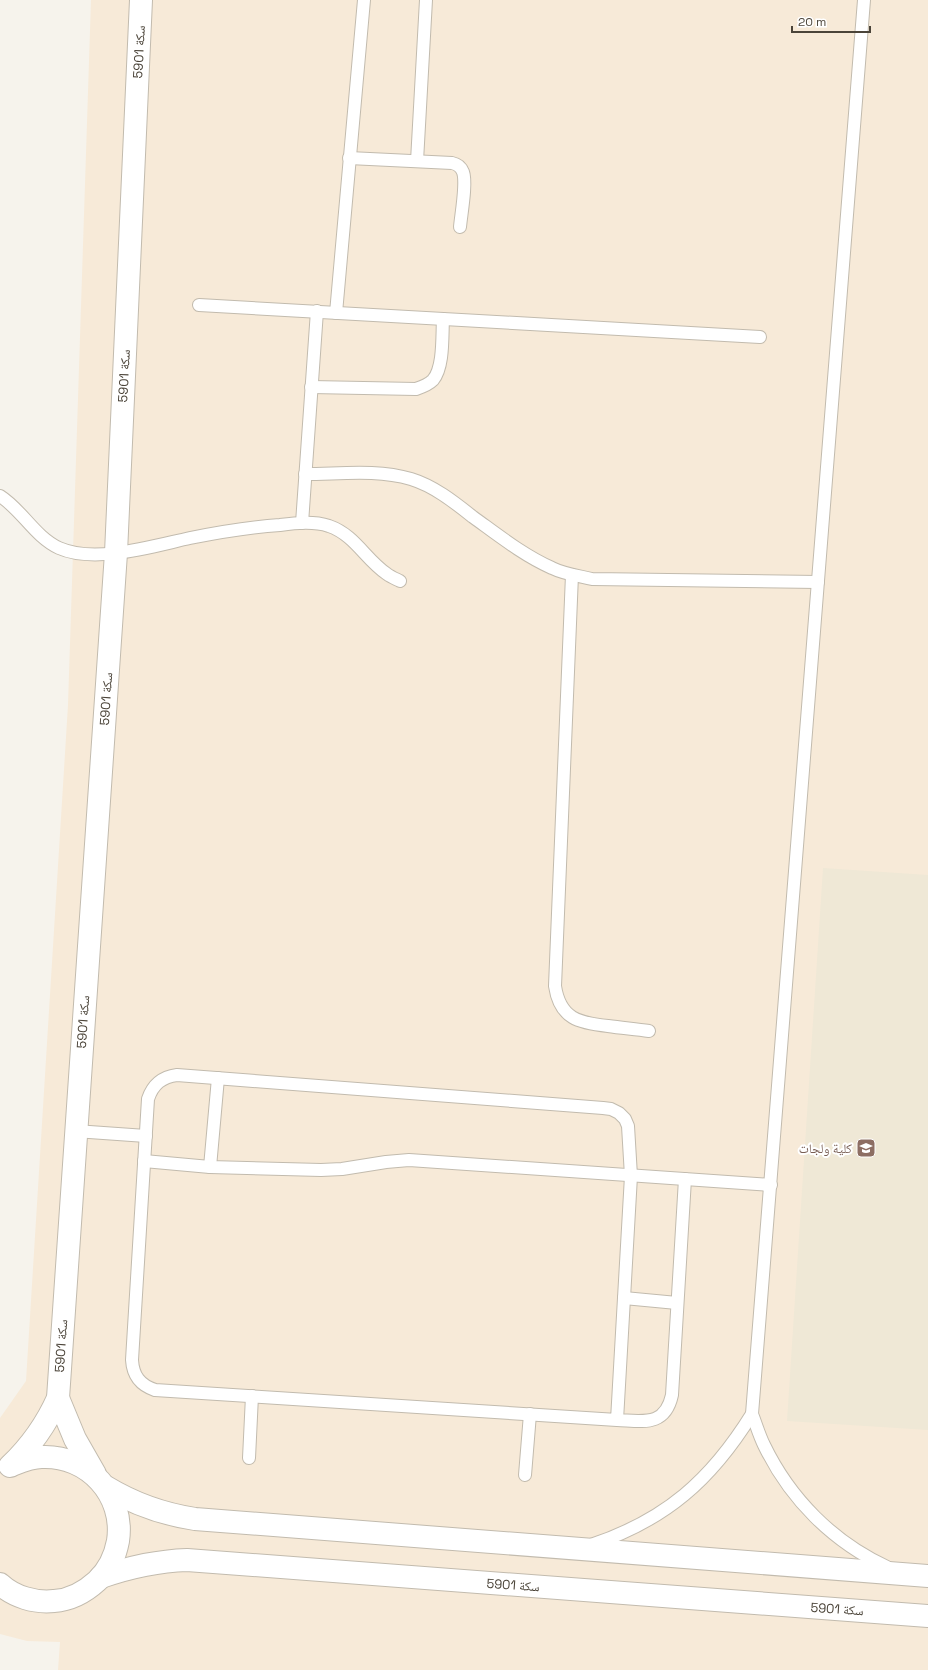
<svg xmlns="http://www.w3.org/2000/svg" width="928" height="1670" font-family="'Space Grotesk','Noto Naskh Arabic',sans-serif">
  <style>
    .commercial { fill: #f7ead8 }
    .education { fill: #efe8d6 }
    .lines { fill: none; stroke-linecap: round; stroke-linejoin: round }
    .service-casing { stroke: #c2bbae; stroke-width: 14 }
    .tertiary-casing { stroke: #c2bbae; stroke-width: 24 }
    .service { stroke: #fff; stroke-width: 12 }
    .tertiary { stroke: #fff; stroke-width: 22 }
    .labels { text-anchor: middle; dominant-baseline: central; stroke-width: 4; stroke-linejoin: round; paint-order: stroke }
    .street-label { font-size: 13px; fill: #4b4439; stroke: #fff }
    .education-label { font-size: 13px; fill: #785e54; stroke: #fff; text-anchor: end }
  </style>
  <rect width="100%" height="100%" fill="#f6f3ec"/>
  <path class="commercial" d="M 91,0 L 928,0 L 928,1670 L 58,1670 L 60,1642 L 27,1641 L 0,1634 L 0,1418 L 26,1381 L 68,705 Z"/>
  <path class="education" d="M 823,868 L 928,875 L 928,1430 L 787,1421 Z"/>
  <g class="lines">
    <g class="service-casing">
      <g id="service">
        <path d="M 864,0 L 752,1414 C 756,1424 759,1435 764,1445 C 790,1499 833,1542 887,1567"/>
        <path d="M 349,158 L 452,163 C 457,164 461,167 463,172 C 467,183 461,215 460,227"/>
        <path d="M 417,161 L 426,0"/>
        <path d="M 199,305 L 760,337"/>
        <path d="M 336,313 L 364,0"/>
        <path d="M 311,387 L 416,389 C 422,387 428,385 433,380 C 444,367 442,336 443,319"/>
        <path d="M 305,474 C 340,474 377,469 411,479 C 434,486 454,502 473,517 C 498,535 523,555 552,568 C 564,574 579,576 592,579 L 818,582"/>
        <path d="M 0,496 C 22,510 35,537 59,548 C 95,564 153,546 190,538 C 220,532 250,527 280,525 C 296,523 313,521 329,526 C 355,535 365,559 387,574 C 391,577 396,579 400,581"/>
        <path d="M 302,523 L 317,311"/>
        <path d="M 572,575 L 555,986 C 560,1019 579,1023 608,1026 C 622,1028 635,1029 649,1031"/>
        <path d="M 75,1131 L 146,1136"/>
        <path d="M 144,1161 L 210,1167 L 321,1170 L 342,1169 L 386,1162 L 409,1160 L 771,1185"/>
        <path d="M 210,1167 L 218,1078"/>
        <path d="M 624,1298 L 677,1303"/>
        <path d="M 617,1420 L 631,1176 L 628,1126 L 625,1119 L 619,1113 L 611,1109 L 603,1108 L 177,1075 C 162,1077 153,1084 148,1099 L 132,1360 C 133,1376 140,1385 155,1390 L 617,1420 C 643,1421 665,1427 672,1395 L 685,1179"/>
        <path d="M 249,1458 L 252,1396"/>
        <path d="M 525,1475 L 530,1414"/>
        <path d="M 591,1545 C 666,1520 711,1480 752,1414"/>
      </g>
    </g>
    <g class="tertiary-casing">
      <g id="tertiary">
        <path d="M 58,1398 L 75,1439 L 95,1474"/>
        <path d="M 10,1466 C 31,1446 46,1425 58,1398 L 116,553 L 141,0"/>
        <path d="M 106,1487 C 134,1504 162,1514 195,1519 L 928,1576"/>
        <path d="M 101,1577 C 130,1567 157,1561 187,1560 L 928,1616"/>
        <path d="M 0,1584 C 14,1597 35,1603 54,1601 C 70,1600 85,1592 97,1581 C 108,1571 115,1557 118,1541 C 125,1495 88,1455 42,1457 C 31,1457 22,1461 12,1465"/>
      </g>
    </g>
    <use href="#service" class="service"/>
    <use href="#tertiary" class="tertiary"/>
  </g>
  <defs>
    <g id="university-square" transform="scale(1)"><rect x="-9" y="-9" width="18" height="18" rx="4" fill="#8d6e63" stroke="#fff"/><path d="M0-5L7-2L0 1L-7-2ZM-4 1L0 2.5L4 1V4Q0 6-4 4Z" fill="#fff"/></g>
  </defs>
  <g fill-rule="evenodd">
    <use href="#university-square" x="866" y="1148"/>
  </g>
  <g class="labels">
    <g class="street-label">
      <text transform="translate(139 52) rotate(-87)">سكة 5901</text>
      <text transform="translate(124 376) rotate(-87)">سكة 5901</text>
      <text transform="translate(106 699) rotate(-86)">سكة 5901</text>
      <text transform="translate(83 1022) rotate(-86)">سكة 5901</text>
      <text transform="translate(61 1346) rotate(-86)">سكة 5901</text>
      <text transform="translate(513 1585) rotate(4)">سكة 5901</text>
      <text transform="translate(837 1609) rotate(4)">سكة 5901</text>
    </g>
    <g class="education-label">
      <text x="852" y="1148">كلية ولجات</text>
    </g>
  </g>
  <path d="M792 26v6h78v-6" fill="none" stroke="#4b4439" stroke-width="2"/>
  <text x="798" y="26" font-size="12" fill="#4b4439" stroke="#ffffff" stroke-width="3" paint-order="stroke">20 m</text>
</svg>
